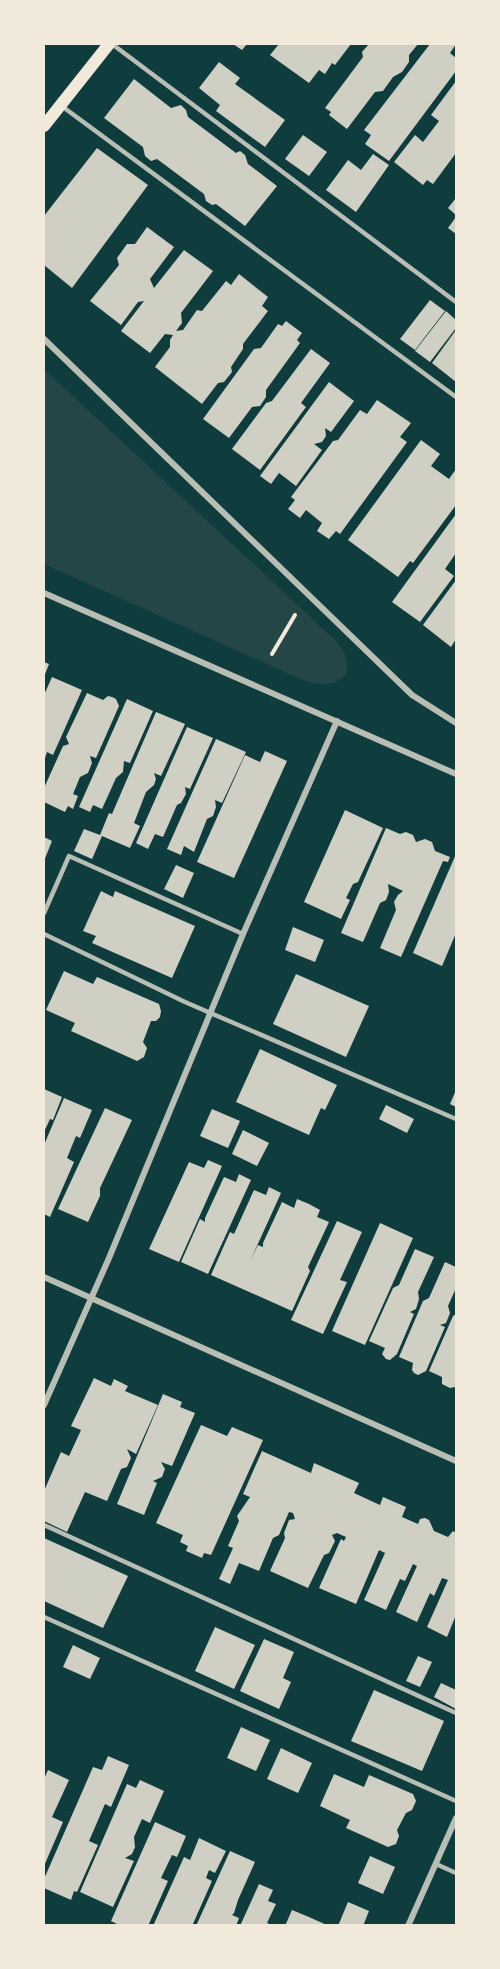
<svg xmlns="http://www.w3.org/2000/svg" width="500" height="1969" font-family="Poppins,sans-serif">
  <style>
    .green { fill: #244646 }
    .building { fill: #cfcfc3 }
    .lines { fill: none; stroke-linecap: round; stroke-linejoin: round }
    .path { stroke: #f1e9da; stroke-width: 4 }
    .service { stroke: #b8beb3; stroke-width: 4.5 }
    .minor { stroke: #b8beb3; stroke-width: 6 }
    .secondary { stroke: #f1e9da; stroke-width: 12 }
  </style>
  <rect width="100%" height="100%" fill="#0f3d3e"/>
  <path class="green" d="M 44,369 L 333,638 C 344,650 349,659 346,675 C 329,687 323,686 303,680 L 44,564 Z"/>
  <g class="building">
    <path d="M 233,44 L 247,44 L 242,50 Z"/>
    <path d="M 279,44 L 351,44 L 335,65 L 332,63 L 325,74 L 319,70 L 309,83 L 270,55 Z"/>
    <path d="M 369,44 L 418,44 L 409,55 L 409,62 L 402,72 L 393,77 L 383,91 L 375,92 L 347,129 L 329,115 L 331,112 L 325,108 L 363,57 L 362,52 Z"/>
    <path d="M 430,44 L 456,44 L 450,53 L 456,58 L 456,71 L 389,161 L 365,144 L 371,135 L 364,130 Z"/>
    <path d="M 219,62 L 240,78 L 235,84 L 285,120 L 265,147 L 216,111 L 220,105 L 199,88 Z"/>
    <path d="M 134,79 L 171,108 L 181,105 L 186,110 L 188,117 L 236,153 L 240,151 L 245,155 L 248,164 L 277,186 L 245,226 L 216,204 L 212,205 L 206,201 L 204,194 L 157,159 L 151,161 L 145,156 L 143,147 L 104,118 Z"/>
    <path d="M 456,81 L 456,153 L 433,184 L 427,180 L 423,185 L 394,162 L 415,135 L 423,142 L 439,121 L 431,115 Z"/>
    <path d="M 303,135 L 327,152 L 309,176 L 285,159 Z"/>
    <path d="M 97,148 L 148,185 L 72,288 L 44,265 L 44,216 Z"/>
    <path d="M 373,154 L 389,165 L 356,212 L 326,190 L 348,160 L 361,170 Z"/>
    <path d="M 456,198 L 456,215 L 448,208 Z"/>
    <path d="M 456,217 L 456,234 L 448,228 Z"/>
    <path d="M 147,227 L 174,247 L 150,279 L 154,288 L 184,250 L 213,271 L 181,313 L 182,323 L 176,331 L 183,330 L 197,310 L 202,311 L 226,281 L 231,285 L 239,274 L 268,297 L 262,306 L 268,311 L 243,344 L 243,349 L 231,367 L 232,372 L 224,382 L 218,383 L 202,404 L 155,367 L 170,347 L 170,340 L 173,335 L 165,334 L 150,353 L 121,331 L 144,301 L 138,302 L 121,325 L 90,301 L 119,265 L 117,258 L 127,244 L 135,244 Z"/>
    <path d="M 430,300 L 445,311 L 415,350 L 400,339 Z"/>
    <path d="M 446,311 L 456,320 L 456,328 L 430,362 L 415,351 Z"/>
    <path d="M 286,321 L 302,333 L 297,340 L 300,343 L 266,390 L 266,397 L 260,406 L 252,407 L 229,438 L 203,419 L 254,349 L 261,348 L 278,324 L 282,326 Z"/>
    <path d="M 456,330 L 456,382 L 432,363 Z"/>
    <path d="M 311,349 L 330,363 L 301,403 L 306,407 L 260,470 L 232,449 L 266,403 L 272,401 Z"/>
    <path d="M 329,382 L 354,401 L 331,432 L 325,428 L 326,436 L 322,442 L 314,444 L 322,450 L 296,486 L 279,473 L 271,484 L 260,476 Z"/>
    <path d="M 377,400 L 411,423 L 400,437 L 407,442 L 340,534 L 336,531 L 329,539 L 317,531 L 322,523 L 306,510 L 300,518 L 288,509 L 295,500 L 291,497 L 333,441 L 338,440 L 360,410 L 367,414 Z"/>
    <path d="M 421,440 L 440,454 L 431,466 L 449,479 L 456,469 L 456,505 L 413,563 L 410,561 L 398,577 L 348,540 Z"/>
    <path d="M 456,514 L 456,553 L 445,569 L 454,576 L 420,622 L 392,602 Z"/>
    <path d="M 456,580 L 456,639 L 451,647 L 423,625 Z"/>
    <path d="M 44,662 L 49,664 L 44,677 Z"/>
    <path d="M 52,677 L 82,690 L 53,755 L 47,752 L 44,761 L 44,695 Z"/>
    <path d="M 87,693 L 103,700 L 108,696 L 112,697 L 116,699 L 119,706 L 96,758 L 90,756 L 92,763 L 88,773 L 80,777 L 73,794 L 78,796 L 73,809 L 68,806 L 65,812 L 44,802 L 44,788 L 63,746 L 69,744 L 66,737 Z"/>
    <path d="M 127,699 L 153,711 L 130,763 L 124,761 L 123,772 L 116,778 L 102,809 L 93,805 L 90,812 L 79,807 Z"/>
    <path d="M 156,712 L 185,724 L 161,776 L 154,773 L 156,779 L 154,785 L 146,792 L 134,823 L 140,826 L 130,848 L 102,836 L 92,859 L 74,851 L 84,829 L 100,835 L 109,813 L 112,814 Z"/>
    <path d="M 187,727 L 213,738 L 190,789 L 185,787 L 186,794 L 181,803 L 177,805 L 163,837 L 155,834 L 148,849 L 136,843 Z"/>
    <path d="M 216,739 L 246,752 L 222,803 L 215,800 L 216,807 L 213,816 L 207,819 L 194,852 L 184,846 L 181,855 L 167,849 Z"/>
    <path d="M 265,751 L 287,761 L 234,878 L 197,862 L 245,755 L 260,762 Z"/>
    <path d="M 345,810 L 383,828 L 358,882 L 353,884 L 346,898 L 350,900 L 341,919 L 304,902 Z"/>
    <path d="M 386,828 L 400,834 L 406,832 L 413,835 L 416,842 L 425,839 L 432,842 L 435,851 L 450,857 L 448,862 L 443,861 L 401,957 L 380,948 L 396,910 L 394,902 L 398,895 L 403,891 L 388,884 L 389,892 L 386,900 L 380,903 L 363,942 L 341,933 Z"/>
    <path d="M 44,837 L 52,841 L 44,861 Z"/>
    <path d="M 456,854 L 456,933 L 442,966 L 413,953 Z"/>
    <path d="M 176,865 L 194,873 L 183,898 L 164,889 Z"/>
    <path d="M 101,891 L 113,897 L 115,891 L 195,926 L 172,978 L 92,943 L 96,936 L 83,931 Z"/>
    <path d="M 293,927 L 324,940 L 315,962 L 285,950 Z"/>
    <path d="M 64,971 L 93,984 L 97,977 L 159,1004 L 161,1011 L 160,1017 L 156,1021 L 151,1021 L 143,1042 L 147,1048 L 144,1057 L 137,1061 L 71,1031 L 75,1023 L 46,1010 Z"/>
    <path d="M 296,974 L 369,1006 L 346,1057 L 273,1024 Z"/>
    <path d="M 260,1049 L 337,1085 L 325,1110 L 321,1108 L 309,1135 L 236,1102 Z"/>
    <path d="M 44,1089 L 62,1097 L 53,1120 L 50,1119 L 44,1132 Z"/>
    <path d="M 456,1090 L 456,1107 L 450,1104 Z"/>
    <path d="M 64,1098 L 92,1110 L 80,1138 L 76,1136 L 67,1158 L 74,1162 L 50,1217 L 44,1214 L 44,1145 Z"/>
    <path d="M 386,1105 L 414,1119 L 407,1133 L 379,1119 Z"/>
    <path d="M 105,1108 L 132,1120 L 100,1188 L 100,1196 L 88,1222 L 58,1209 Z"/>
    <path d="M 212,1109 L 240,1121 L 228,1148 L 200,1136 Z"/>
    <path d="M 243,1130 L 269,1143 L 257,1166 L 232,1154 Z"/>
    <path d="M 208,1160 L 222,1166 L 179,1262 L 149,1249 L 189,1162 L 204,1168 Z"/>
    <path d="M 239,1174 L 251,1180 L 208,1274 L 181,1262 L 200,1219 L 205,1222 L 205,1218 L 224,1177 L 236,1182 Z"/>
    <path d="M 269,1187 L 281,1193 L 251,1259 L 258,1245 L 263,1247 L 263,1243 L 282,1202 L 294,1208 L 297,1199 L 309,1204 L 320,1210 L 317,1217 L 329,1222 L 308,1267 L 310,1271 L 292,1311 L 211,1275 L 230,1232 L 234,1234 L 254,1190 L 266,1195 Z"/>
    <path d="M 337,1221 L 362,1232 L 340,1280 L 347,1282 L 323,1334 L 291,1320 Z"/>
    <path d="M 380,1223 L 413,1238 L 365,1345 L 332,1331 Z"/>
    <path d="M 415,1249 L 434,1257 L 418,1292 L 419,1299 L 416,1309 L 410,1312 L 414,1314 L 397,1354 L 390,1360 L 386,1359 L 382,1354 L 385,1348 L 369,1341 L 393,1288 L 399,1285 Z"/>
    <path d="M 445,1262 L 456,1267 L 456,1288 L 448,1306 L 450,1313 L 446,1323 L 440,1325 L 445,1327 L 426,1371 L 418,1375 L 414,1373 L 412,1370 L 413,1363 L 399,1357 L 423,1301 L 429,1298 Z"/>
    <path d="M 456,1314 L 456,1383 L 455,1387 L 450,1388 L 442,1384 L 442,1377 L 429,1371 L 453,1316 Z"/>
    <path d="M 94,1378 L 111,1386 L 114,1379 L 128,1386 L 125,1391 L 158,1405 L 136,1454 L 127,1449 L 131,1458 L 127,1467 L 121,1469 L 107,1501 L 85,1492 L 67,1532 L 44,1521 L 44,1491 L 61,1452 L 69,1456 L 81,1430 L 71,1426 Z"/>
    <path d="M 163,1394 L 182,1402 L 180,1407 L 195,1413 L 172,1466 L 161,1462 L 165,1469 L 162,1477 L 153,1481 L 157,1483 L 144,1515 L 117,1504 Z"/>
    <path d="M 201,1425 L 227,1436 L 232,1427 L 263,1440 L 211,1555 L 204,1553 L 202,1558 L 186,1551 L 188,1546 L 180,1542 L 183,1535 L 156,1523 Z"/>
    <path d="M 262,1451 L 311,1473 L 314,1463 L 359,1483 L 354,1493 L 380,1505 L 383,1497 L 406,1507 L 402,1517 L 418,1524 L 420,1519 L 425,1518 L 429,1520 L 434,1531 L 448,1537 L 453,1531 L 456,1533 L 456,1615 L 447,1637 L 427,1627 L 448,1580 L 442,1578 L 434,1596 L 430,1593 L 417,1622 L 396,1612 L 417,1566 L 413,1564 L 405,1581 L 400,1579 L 386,1610 L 364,1600 L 385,1553 L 379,1550 L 356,1604 L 319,1588 L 341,1539 L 344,1541 L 346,1537 L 337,1533 L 332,1535 L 335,1541 L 329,1553 L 324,1555 L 308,1588 L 270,1571 L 285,1538 L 284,1533 L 289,1520 L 295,1519 L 293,1513 L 289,1512 L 279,1535 L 273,1538 L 259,1571 L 239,1563 L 230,1584 L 219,1579 L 233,1548 L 228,1546 L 239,1521 L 237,1516 L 250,1497 L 243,1494 Z"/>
    <path d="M 44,1538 L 128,1576 L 103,1628 L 44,1601 Z"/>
    <path d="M 215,1627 L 255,1645 L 234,1689 L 195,1671 Z"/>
    <path d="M 264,1639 L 294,1652 L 283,1678 L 291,1682 L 279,1709 L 240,1691 Z"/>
    <path d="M 73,1645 L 100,1658 L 90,1679 L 63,1667 Z"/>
    <path d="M 418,1656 L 432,1662 L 420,1687 L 406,1681 Z"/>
    <path d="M 441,1683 L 456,1690 L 456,1709 L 434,1697 Z"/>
    <path d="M 374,1690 L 444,1721 L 422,1771 L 351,1741 Z"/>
    <path d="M 241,1727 L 270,1740 L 256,1771 L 227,1758 Z"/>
    <path d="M 281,1748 L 312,1763 L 298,1793 L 267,1779 Z"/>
    <path d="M 108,1756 L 129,1765 L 111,1807 L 105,1804 L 89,1841 L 98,1845 L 77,1892 L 74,1891 L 71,1900 L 44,1888 L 44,1879 L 93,1767 L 102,1770 Z"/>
    <path d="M 48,1770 L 69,1780 L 52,1817 L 63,1822 L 44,1866 L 44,1779 Z"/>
    <path d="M 334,1774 L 364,1787 L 369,1775 L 413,1794 L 416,1801 L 412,1810 L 406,1813 L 397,1830 L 399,1836 L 396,1844 L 388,1847 L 346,1828 L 350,1820 L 320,1806 Z"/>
    <path d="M 140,1780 L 164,1791 L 150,1823 L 142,1819 L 134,1837 L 135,1847 L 132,1854 L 125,1858 L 134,1861 L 113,1907 L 80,1892 L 127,1784 L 136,1788 Z"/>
    <path d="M 155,1822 L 186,1836 L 177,1857 L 172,1855 L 161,1878 L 168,1881 L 148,1926 L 121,1926 L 111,1921 Z"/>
    <path d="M 199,1838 L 226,1851 L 215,1873 L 209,1870 L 206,1878 L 212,1881 L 192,1926 L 153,1926 L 184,1857 L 190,1860 Z"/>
    <path d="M 230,1851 L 255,1862 L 238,1900 L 234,1913 L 232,1915 L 239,1918 L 236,1926 L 196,1926 Z"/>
    <path d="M 370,1856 L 395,1867 L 383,1894 L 358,1883 Z"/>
    <path d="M 259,1884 L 273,1890 L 268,1901 L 276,1904 L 267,1923 L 274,1926 L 240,1926 Z"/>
    <path d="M 348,1902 L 369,1911 L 363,1926 L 338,1926 Z"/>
    <path d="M 292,1910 L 309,1917 L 329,1926 L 285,1926 Z"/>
  </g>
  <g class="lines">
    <path class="path" d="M 272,654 L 295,615"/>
    <g class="service">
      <path d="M 112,44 L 456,302"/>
      <path d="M 63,107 L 456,397"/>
      <path d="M 44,913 L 69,856 L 243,934"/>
      <path d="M 44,934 L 185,1002 L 456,1119"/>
      <path d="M 44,1525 L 456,1713"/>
      <path d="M 44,1617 L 456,1801"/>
      <path d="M 436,1864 L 456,1873"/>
    </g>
    <g class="minor">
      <path d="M 44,339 L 412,695 L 456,723"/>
      <path d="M 44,593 L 456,774"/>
      <path d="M 44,1277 L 456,1461"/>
      <path d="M 44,1405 L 109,1258 L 243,934 L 337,721"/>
      <path d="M 408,1926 L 456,1818"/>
    </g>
    <path class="secondary" d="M 44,126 L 109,44"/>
  </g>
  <rect width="500" height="1969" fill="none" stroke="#f1e9da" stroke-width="90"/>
</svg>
